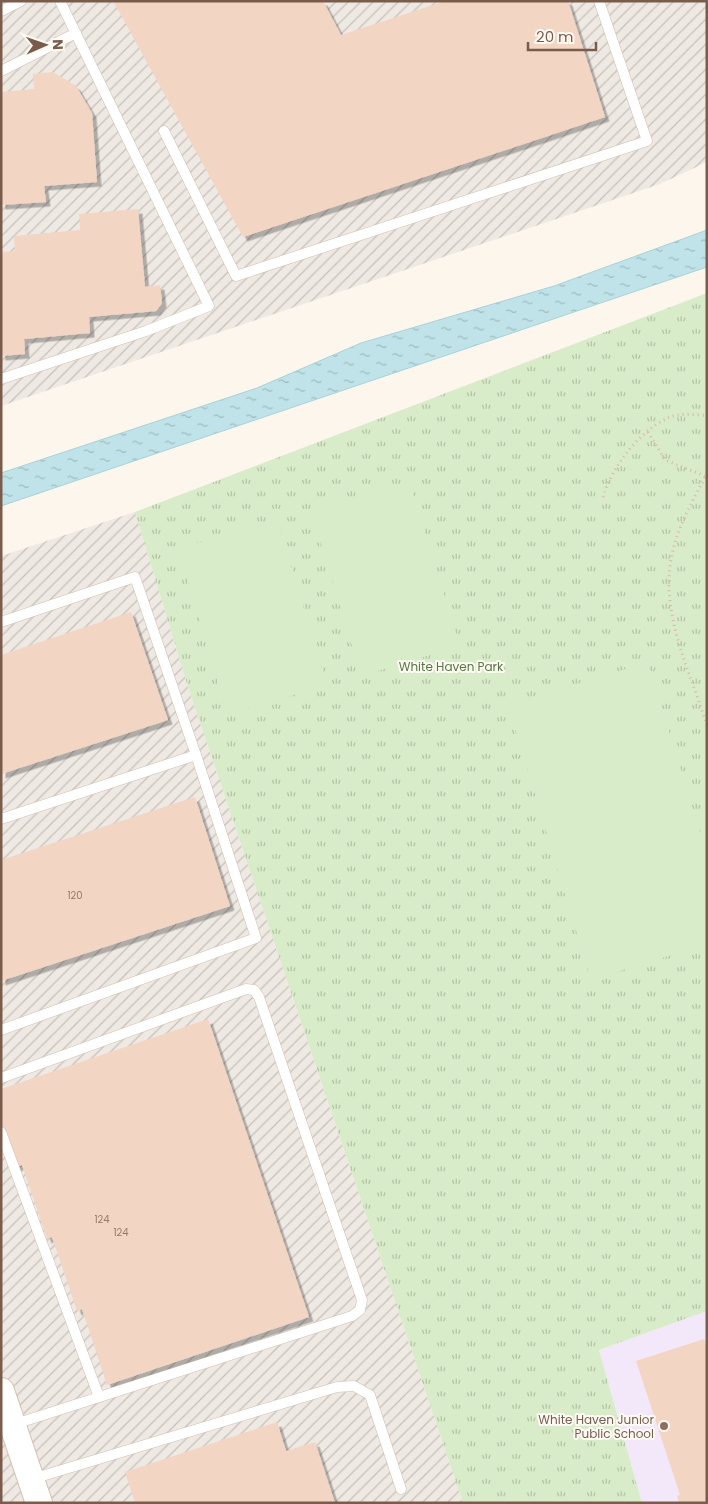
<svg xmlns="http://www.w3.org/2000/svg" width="708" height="1504" font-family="Poppins,sans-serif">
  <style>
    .industrial { fill: url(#industrial-furrows) }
    .education { fill: #f3e8fa }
    .park { fill: url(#park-tufts) }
    .pitch { fill: #d8ecc9 }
    .water { fill: url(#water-ripples); stroke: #a5d3da }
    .building { fill: #f3d5c3; filter: url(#shadow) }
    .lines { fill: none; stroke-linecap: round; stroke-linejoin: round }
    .service-casing { stroke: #d1beb0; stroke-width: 11 }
    .secondary-casing { stroke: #d6c0b0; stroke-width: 28 }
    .path { stroke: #d9b8a5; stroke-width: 3; stroke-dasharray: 1 4; stroke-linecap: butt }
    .service { stroke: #fff; stroke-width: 10 }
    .secondary { stroke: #fff; stroke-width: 26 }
    .education-dot { fill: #8d6e63; stroke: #fffaf3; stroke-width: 2 }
    .labels { text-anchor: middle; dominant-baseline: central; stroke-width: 4; stroke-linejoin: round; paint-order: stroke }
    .number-label { font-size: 10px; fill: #987a6a }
    .park-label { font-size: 12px; fill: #537a41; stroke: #fffaf3 }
    .education-label { font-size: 12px; fill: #785e54; stroke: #fffaf3; text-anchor: end }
  </style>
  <defs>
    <pattern id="industrial-furrows" width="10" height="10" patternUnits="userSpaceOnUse" patternTransform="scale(1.25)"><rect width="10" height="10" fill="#efe9e4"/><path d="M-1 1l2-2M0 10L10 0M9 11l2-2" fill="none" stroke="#c7c0bb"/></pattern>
    <pattern id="park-tufts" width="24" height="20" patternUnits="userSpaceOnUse" patternTransform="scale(1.25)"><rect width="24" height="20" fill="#d8ecc9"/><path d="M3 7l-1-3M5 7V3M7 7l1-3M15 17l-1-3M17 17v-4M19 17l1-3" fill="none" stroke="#b4c2a5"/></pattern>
    <pattern id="water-ripples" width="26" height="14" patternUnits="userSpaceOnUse" patternTransform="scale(1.25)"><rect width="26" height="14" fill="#bfe3e8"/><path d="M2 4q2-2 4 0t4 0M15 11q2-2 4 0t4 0" fill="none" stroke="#a0bbbe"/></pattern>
    <filter id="shadow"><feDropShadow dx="4.5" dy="4.5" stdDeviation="0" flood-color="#0004"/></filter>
  </defs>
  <rect width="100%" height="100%" fill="#fdf6ec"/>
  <g class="industrial">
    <path d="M 1,1 L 707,1 L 707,162 L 660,184 L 1,406 Z"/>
    <path d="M 135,512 L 187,684 L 463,1503 L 1,1503 L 1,556 Z"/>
  </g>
  <path class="education" d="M 707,1311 L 707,1503 L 642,1503 L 599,1350 Z"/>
  <path class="park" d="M 707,293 L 707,1311 L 599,1350 L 642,1503 L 463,1503 L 187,684 L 135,512 Z"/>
  <g class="pitch">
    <path d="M 409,481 L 460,646 L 361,676 L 311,510 Z"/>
    <path d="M 277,519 L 327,685 L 228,715 L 178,549 Z"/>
    <path d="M 648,662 L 707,855 L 707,944 L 591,980 L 508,705 Z"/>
  </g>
  <path class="water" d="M 707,230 L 707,267 L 1,506 L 1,473 L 257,388 L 361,343 L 554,286 Z"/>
  <g class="building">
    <path d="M 113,1 L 323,1 L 341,35 L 445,1 L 568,1 L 605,117 L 243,237 Z"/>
    <path d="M 53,72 L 76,86 L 92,113 L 97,182 L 44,186 L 46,202 L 1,205 L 1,92 L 34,89 L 33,74 Z"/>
    <path d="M 138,209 L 145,287 L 160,285 L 162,303 L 156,311 L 89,317 L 90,333 L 24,339 L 25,354 L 1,356 L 1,252 L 15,251 L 14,236 L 80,230 L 79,214 Z"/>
    <path d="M 131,612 L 168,720 L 1,774 L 1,655 Z"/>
    <path d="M 195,797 L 230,906 L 1,981 L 1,860 Z"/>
    <path d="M 208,1019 L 309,1317 L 107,1385 L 82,1309 L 77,1311 L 52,1237 L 47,1239 L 22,1165 L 16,1167 L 1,1122 L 1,1089 Z"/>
    <path d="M 704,1339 L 707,1348 L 707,1503 L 679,1503 L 677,1496 L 680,1495 L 636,1361 Z"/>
    <path d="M 277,1422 L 286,1451 L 315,1442 L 335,1503 L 135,1503 L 125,1472 Z"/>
  </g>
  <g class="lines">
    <g class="service-casing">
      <g id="service">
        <path d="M 1,11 L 21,1"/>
        <path d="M 1,71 L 76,33"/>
        <path d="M 164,131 L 236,276 L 647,141 L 599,1"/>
        <path d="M 1,379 L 146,331 L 209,306 L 60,1"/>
        <path d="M 1,622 L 135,577 L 196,755 L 1,819"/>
        <path d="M 1,1030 L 256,938 L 196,755"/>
        <path d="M 1,1078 L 246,989 L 254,990 L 259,997 L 362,1300 L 360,1310 L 352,1316 L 12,1425"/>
        <path d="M 1,1132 L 99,1397"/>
        <path d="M 32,1479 L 337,1387 L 354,1386 L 370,1395 L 401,1489"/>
      </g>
    </g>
    <g class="secondary-casing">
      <path id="secondary" d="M 1,1391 L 39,1503"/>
    </g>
    <g class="path">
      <path d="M 648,432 L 665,460 L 705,476"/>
      <path d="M 707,473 C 694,499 678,525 672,554 C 659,611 690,672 707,725"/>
      <path d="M 603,497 C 611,468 640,430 668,418 C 679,413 695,414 707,416"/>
    </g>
    <use href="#service" class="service"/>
    <use href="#secondary" class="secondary"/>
  </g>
  <circle class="education-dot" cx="664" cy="1426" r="5"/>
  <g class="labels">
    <g class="number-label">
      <text x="75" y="895">120</text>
      <text x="102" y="1219">124</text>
      <text x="121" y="1232">124</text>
    </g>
    <g class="park-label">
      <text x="451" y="666">White Haven Park</text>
    </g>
    <g class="education-label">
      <text x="654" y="1419">White Haven Junior<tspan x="654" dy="14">Public School</tspan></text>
    </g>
  </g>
  <rect width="708" height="1504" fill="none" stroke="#7a5c4d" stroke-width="5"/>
  <g transform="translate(45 45) rotate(88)" stroke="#fffaf3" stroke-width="4" paint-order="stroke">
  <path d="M0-4L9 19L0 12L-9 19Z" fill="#7a5c4d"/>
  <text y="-8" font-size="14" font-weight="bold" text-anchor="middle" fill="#7a5c4d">N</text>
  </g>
  <path d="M528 42v8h68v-8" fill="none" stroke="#7a5c4d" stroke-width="2.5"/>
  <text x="536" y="42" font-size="15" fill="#7a5c4d" stroke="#fffaf3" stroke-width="4" paint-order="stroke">20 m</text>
</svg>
